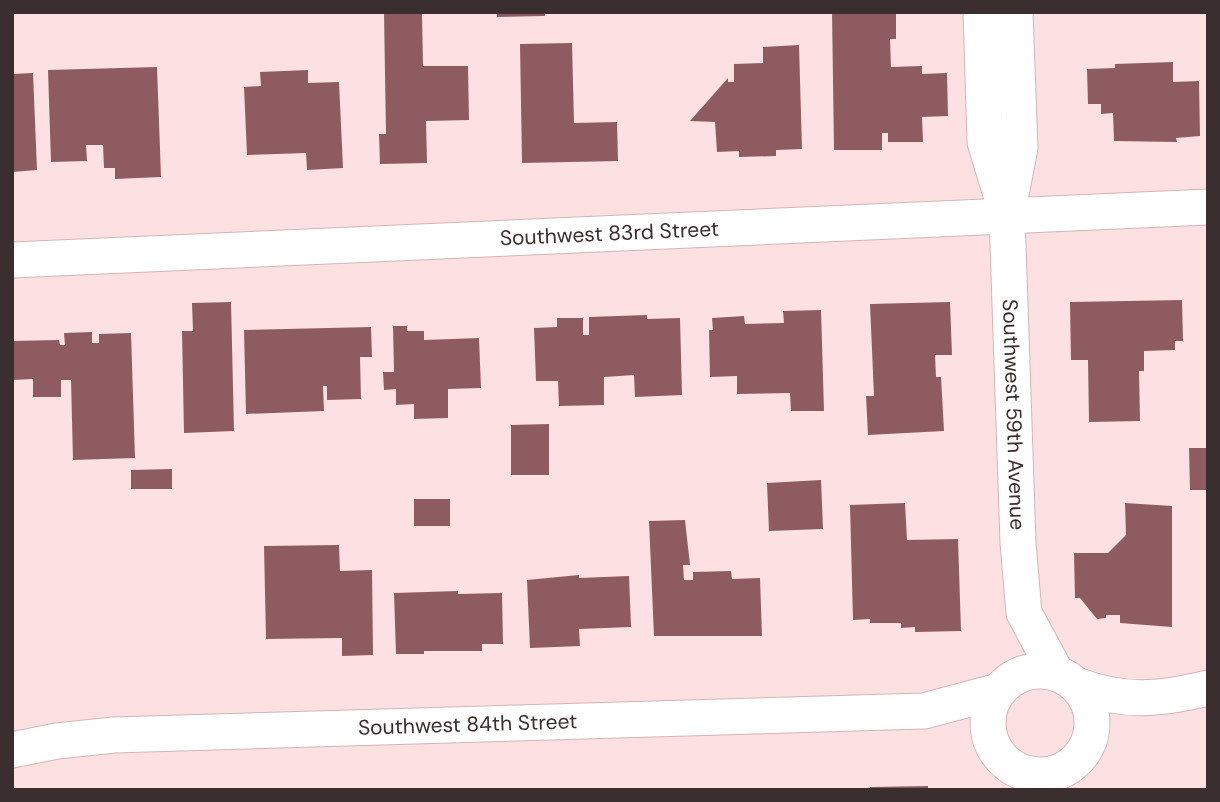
<svg xmlns="http://www.w3.org/2000/svg" width="1220" height="802" font-family="'DM Sans',sans-serif">
  <style>
    .building { fill: #8e5c60 }
    .lines { fill: none; stroke-linecap: round; stroke-linejoin: round }
    .street-casing { stroke: #d5b4b5; stroke-width: 37 }
    .street { stroke: #fff; stroke-width: 35 }
    .labels { text-anchor: middle; dominant-baseline: central; stroke-width: 7; stroke-linejoin: round; paint-order: stroke }
    .street-label { font-size: 21px; fill: #3b2e2f; stroke: #fbf4f4 }
  </style>
  <rect width="100%" height="100%" fill="#fde1e2"/>
  <g class="building">
    <path d="M 497,12 L 545,12 L 545,16 L 497,17 Z"/>
    <path d="M 832,12 L 896,12 L 896,39 L 890,39 L 891,67 L 922,66 L 922,74 L 947,73 L 948,116 L 922,117 L 923,142 L 888,142 L 888,133 L 882,133 L 882,150 L 834,150 Z"/>
    <path d="M 384,13 L 422,13 L 423,66 L 468,66 L 469,120 L 426,121 L 427,163 L 380,164 L 379,134 L 386,134 Z"/>
    <path d="M 572,43 L 574,123 L 617,122 L 618,161 L 522,163 L 520,44 Z"/>
    <path d="M 799,45 L 802,149 L 776,150 L 776,156 L 739,157 L 739,151 L 717,152 L 715,122 L 690,121 L 728,78 L 728,82 L 734,82 L 734,64 L 763,63 L 763,47 Z"/>
    <path d="M 1173,62 L 1173,82 L 1199,81 L 1200,136 L 1176,138 L 1177,142 L 1114,141 L 1113,113 L 1101,114 L 1101,104 L 1088,104 L 1087,69 L 1115,68 L 1115,64 Z"/>
    <path d="M 157,67 L 161,177 L 115,179 L 115,168 L 104,168 L 103,145 L 86,145 L 87,161 L 51,162 L 48,70 Z"/>
    <path d="M 308,70 L 308,83 L 339,82 L 343,168 L 307,170 L 306,153 L 247,155 L 244,87 L 261,86 L 260,72 Z"/>
    <path d="M 33,73 L 37,170 L 12,172 L 12,74 Z"/>
    <path d="M 1182,300 L 1183,341 L 1175,341 L 1175,350 L 1144,351 L 1144,371 L 1139,371 L 1140,421 L 1089,422 L 1088,360 L 1071,360 L 1070,302 Z"/>
    <path d="M 231,302 L 234,431 L 184,433 L 182,331 L 193,331 L 192,303 Z"/>
    <path d="M 950,302 L 952,355 L 935,355 L 936,377 L 941,377 L 944,431 L 868,435 L 866,396 L 874,396 L 870,304 Z"/>
    <path d="M 821,310 L 824,411 L 791,411 L 790,393 L 737,394 L 737,376 L 710,377 L 709,330 L 713,330 L 712,318 L 744,316 L 745,324 L 784,323 L 783,311 Z"/>
    <path d="M 647,315 L 647,319 L 680,318 L 682,395 L 635,397 L 634,375 L 604,377 L 604,405 L 559,406 L 558,381 L 536,381 L 534,328 L 557,327 L 557,318 L 583,318 L 583,335 L 589,335 L 589,317 Z"/>
    <path d="M 393,326 L 407,326 L 407,331 L 424,331 L 424,340 L 479,338 L 481,388 L 448,389 L 448,418 L 414,419 L 414,404 L 396,405 L 396,389 L 384,390 L 383,372 L 394,372 Z"/>
    <path d="M 371,327 L 372,357 L 360,357 L 361,399 L 327,400 L 327,386 L 323,386 L 324,411 L 246,414 L 244,330 Z"/>
    <path d="M 92,332 L 92,343 L 99,343 L 99,334 L 131,333 L 135,458 L 73,460 L 71,380 L 61,380 L 61,397 L 33,397 L 33,379 L 12,380 L 12,341 L 59,340 L 60,345 L 65,345 L 64,333 Z"/>
    <path d="M 549,424 L 549,475 L 511,475 L 511,425 Z"/>
    <path d="M 1189,448 L 1208,448 L 1208,490 L 1190,490 Z"/>
    <path d="M 172,469 L 172,489 L 131,489 L 131,470 Z"/>
    <path d="M 821,480 L 823,529 L 769,531 L 767,483 Z"/>
    <rect x="414" y="499" width="36" height="27"/>
    <path d="M 905,503 L 907,540 L 958,539 L 961,631 L 915,632 L 915,627 L 901,628 L 901,623 L 870,623 L 870,619 L 853,620 L 850,505 Z"/>
    <path d="M 1125,503 L 1172,506 L 1172,627 L 1120,623 L 1120,615 L 1106,615 L 1106,618 L 1097,619 L 1080,598 L 1075,598 L 1074,553 L 1108,553 L 1126,535 Z"/>
    <path d="M 685,520 L 690,565 L 683,565 L 684,580 L 693,580 L 693,572 L 731,571 L 732,579 L 760,578 L 762,636 L 654,636 L 649,521 Z"/>
    <path d="M 339,545 L 340,571 L 372,570 L 373,655 L 342,656 L 342,638 L 266,639 L 264,546 Z"/>
    <path d="M 579,575 L 579,578 L 629,576 L 631,627 L 579,629 L 580,646 L 530,648 L 527,580 Z"/>
    <path d="M 458,591 L 458,594 L 502,593 L 503,644 L 482,644 L 482,651 L 424,651 L 424,654 L 396,654 L 394,593 Z"/>
    <path d="M 928,786 L 928,790 L 870,790 L 870,787 Z"/>
  </g>
  <g class="lines">
    <g class="street-casing">
      <g id="street">
        <path d="M 981,12 L 985,142 L 1005,208"/>
        <path id="s1" d="M 1015,12 L 1020,148 L 1007,215 L 1018,543 L 1024,613 L 1057,674"/>
        <path id="s2" d="M 12,260 L 1208,207"/>
        <circle cx="1040" cy="723" r="52"/>
        <path d="M 1076,685 C 1124,703 1158,700 1208,688"/>
        <path id="s3" d="M 12,750 L 57,741 L 114,735 L 924,711 L 999,691"/>
      </g>
    </g>
    <use href="#street" class="street"/>
  </g>
  <g class="labels">
    <g class="street-label">
      <text stroke="none"><textPath href="#s2" startOffset="598">Southwest 83rd Street</textPath></text>
      <text stroke="none"><textPath href="#s1" startOffset="404">Southwest 59th Avenue</textPath></text>
      <text stroke="none"><textPath href="#s3" startOffset="457">Southwest 84th Street</textPath></text>
    </g>
  </g>
  <rect width="1220" height="802" fill="none" stroke="#3b2e2f" stroke-width="28"/>
</svg>
